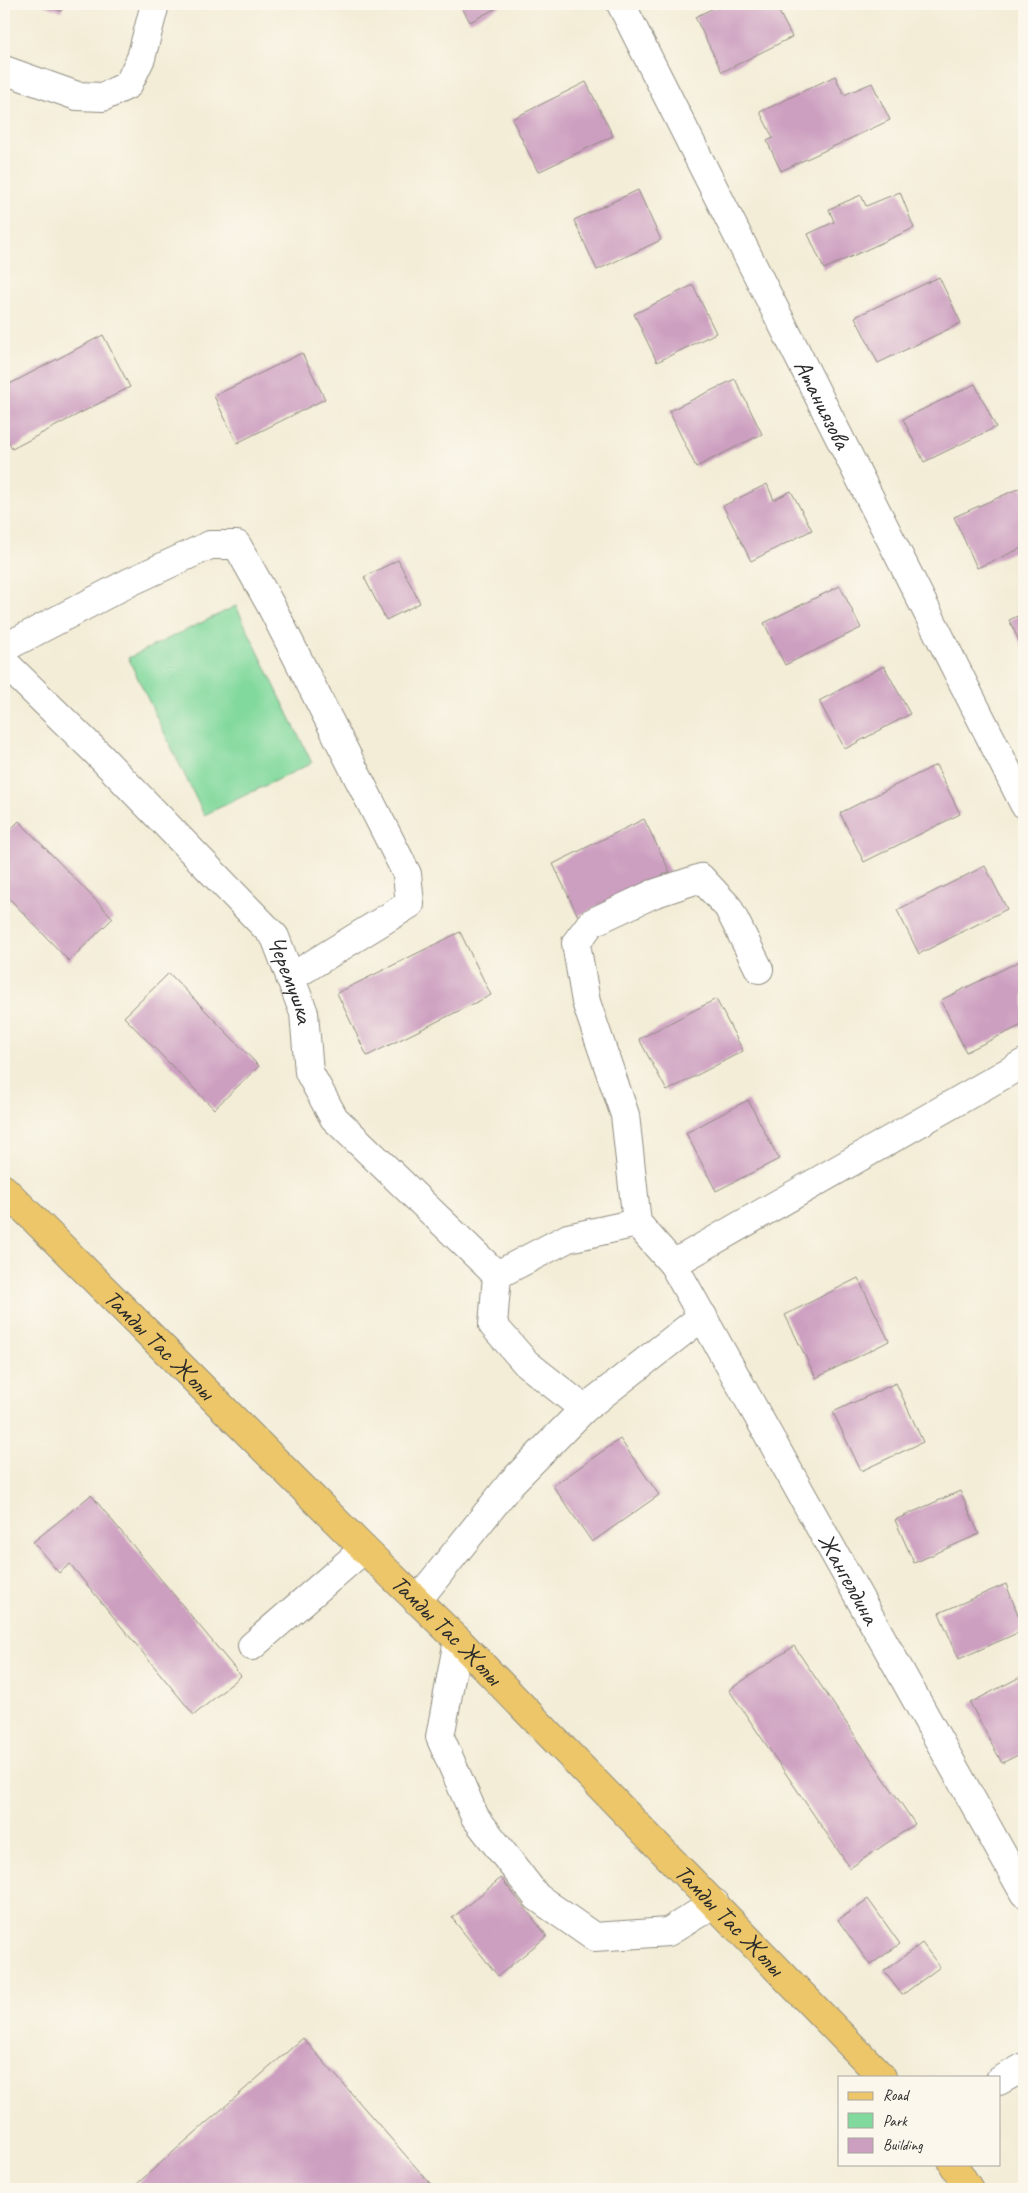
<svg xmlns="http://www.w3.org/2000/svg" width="1028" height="2193" font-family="Caveat,sans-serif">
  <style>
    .green { fill: #82d99d; stroke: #568264 }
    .building { fill: #cc9ec0 }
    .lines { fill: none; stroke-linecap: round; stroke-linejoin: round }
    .minor-casing { stroke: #8f8c81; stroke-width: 30 }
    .major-casing { stroke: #8f8c81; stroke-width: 30 }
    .minor { stroke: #fff; stroke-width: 28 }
    .major { stroke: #ecc669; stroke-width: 28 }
    .labels { text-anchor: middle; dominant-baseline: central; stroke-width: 4.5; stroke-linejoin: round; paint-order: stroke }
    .street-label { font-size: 24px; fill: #2b2b2b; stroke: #fbf7ec }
  </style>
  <rect width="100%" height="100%" fill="#fbf7ec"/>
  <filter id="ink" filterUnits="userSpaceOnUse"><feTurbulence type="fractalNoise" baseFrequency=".02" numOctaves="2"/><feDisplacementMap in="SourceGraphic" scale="10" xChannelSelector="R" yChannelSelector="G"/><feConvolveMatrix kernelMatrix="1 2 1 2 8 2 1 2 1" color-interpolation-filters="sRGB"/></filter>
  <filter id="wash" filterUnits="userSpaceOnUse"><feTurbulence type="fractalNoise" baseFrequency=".0096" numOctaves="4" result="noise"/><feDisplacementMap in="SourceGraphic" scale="20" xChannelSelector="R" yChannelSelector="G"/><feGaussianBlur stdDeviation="1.12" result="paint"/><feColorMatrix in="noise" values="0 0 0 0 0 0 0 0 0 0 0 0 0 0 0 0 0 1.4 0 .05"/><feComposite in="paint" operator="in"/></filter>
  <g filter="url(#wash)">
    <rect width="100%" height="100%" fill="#f3edd7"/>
    <path class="green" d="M 236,606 L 312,763 L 204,815 L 128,658 Z"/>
    <g id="blocks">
      <g class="building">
        <path d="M 41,4 L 64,4 L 61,11 Z"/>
        <path d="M 77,4 L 88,4 L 87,8 Z"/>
        <path d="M 460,4 L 504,4 L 470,22 Z"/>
        <path d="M 722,4 L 775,4 L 792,37 L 722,72 L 695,17 Z"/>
        <path d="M 835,76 L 844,95 L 872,83 L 890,120 L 781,171 L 767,141 L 773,138 L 760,112 Z"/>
        <path d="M 586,82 L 613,136 L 538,172 L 512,119 Z"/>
        <path d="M 638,190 L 661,240 L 597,270 L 574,220 Z"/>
        <path d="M 900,192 L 914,228 L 824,269 L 808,234 L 834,222 L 829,209 L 861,195 L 866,206 Z"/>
        <path d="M 939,277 L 961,323 L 878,363 L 855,317 Z"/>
        <path d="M 693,285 L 716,333 L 657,362 L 634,314 Z"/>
        <path d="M 103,335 L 130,387 L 12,449 L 4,433 L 4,387 Z"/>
        <path d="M 302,353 L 325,399 L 237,443 L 214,396 Z"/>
        <path d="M 735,379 L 762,434 L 696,467 L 669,411 Z"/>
        <path d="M 975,384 L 996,427 L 924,462 L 903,419 Z"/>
        <path d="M 767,484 L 774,500 L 791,491 L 812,530 L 751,561 L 723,506 Z"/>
        <path d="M 1022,487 L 1024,492 L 1024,547 L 977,568 L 954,517 Z"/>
        <path d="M 398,560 L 420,603 L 386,620 L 364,577 Z"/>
        <path d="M 840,586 L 861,628 L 785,665 L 764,623 Z"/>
        <path d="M 1024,613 L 1024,651 L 1009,620 Z"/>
        <path d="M 884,666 L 910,714 L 845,749 L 819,701 Z"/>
        <path d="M 936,765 L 960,814 L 864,862 L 840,813 Z"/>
        <path d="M 644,819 L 670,872 L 578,916 L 553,864 Z"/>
        <path d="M 19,821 L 113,918 L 69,961 L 4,893 L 4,836 Z"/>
        <path d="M 985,866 L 1007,909 L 919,954 L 897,910 Z"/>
        <path d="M 460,932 L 491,995 L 367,1056 L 337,993 Z"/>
        <path d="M 1024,959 L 1024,1024 L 966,1052 L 941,1000 Z"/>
        <path d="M 169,973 L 259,1066 L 214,1109 L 124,1017 Z"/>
        <path d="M 716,999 L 743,1051 L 667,1091 L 639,1039 Z"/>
        <path d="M 748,1100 L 779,1159 L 716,1191 L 686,1133 Z"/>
        <path d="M 858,1278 L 889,1341 L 816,1378 L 785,1315 Z"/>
        <path d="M 896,1383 L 923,1442 L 861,1471 L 833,1412 Z"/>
        <path d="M 620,1439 L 659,1495 L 592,1542 L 553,1486 Z"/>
        <path d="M 960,1491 L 979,1534 L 914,1563 L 895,1520 Z"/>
        <path d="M 91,1495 L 241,1676 L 194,1715 L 70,1564 L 59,1573 L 33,1542 Z"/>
        <path d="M 1006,1584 L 1024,1630 L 959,1659 L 939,1613 Z"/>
        <path d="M 794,1646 L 915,1824 L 850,1868 L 729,1690 Z"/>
        <path d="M 1024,1675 L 1024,1752 L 1002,1763 L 970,1703 Z"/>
        <path d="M 501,1878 L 547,1936 L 498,1976 L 452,1918 Z"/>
        <path d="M 868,1899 L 900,1944 L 870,1965 L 838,1920 Z"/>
        <path d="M 922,1943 L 940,1967 L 902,1995 L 884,1971 Z"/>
        <path d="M 303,2038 L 435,2189 L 131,2189 Z"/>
      </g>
    </g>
  </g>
  <g filter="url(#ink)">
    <use href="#blocks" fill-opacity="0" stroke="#8f8c81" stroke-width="1"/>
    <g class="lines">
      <g class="minor-casing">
        <g id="minor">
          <path id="s1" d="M 621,4 L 1024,804"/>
          <path d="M 4,70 L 77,96 L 103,97 L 128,85 L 141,58 L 155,4"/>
          <path d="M 4,648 L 130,582 L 210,545 L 237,545 L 270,604 L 407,874 L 410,904 L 290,978"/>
          <path id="s2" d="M 4,662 L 98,754 L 275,937 L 304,1013 L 309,1072 L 334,1118 L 497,1275"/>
          <path id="s3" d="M 759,969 L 728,907 L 701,878 L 653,894 L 591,923 L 576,943 L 586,1002 L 625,1115 L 637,1223 L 673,1264 L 1024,1893"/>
          <path d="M 673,1264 L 1024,1063"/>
          <path d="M 584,1409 L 526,1363 L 493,1325 L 497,1275 L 568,1238 L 637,1223"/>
          <path d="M 417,1601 L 511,1483 L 584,1409 L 703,1316"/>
          <path d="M 458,1640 L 440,1737 L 475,1817 L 537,1897 L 594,1937 L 668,1932 L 715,1903"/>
          <path d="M 252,1646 L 364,1549"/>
          <path d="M 999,2081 L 1024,2067"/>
        </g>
      </g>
      <g class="major-casing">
        <g id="major">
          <path id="s4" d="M 4,1189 L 364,1549 L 458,1640 L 882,2077"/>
          <path d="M 953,2164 L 969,2189"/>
        </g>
      </g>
      <use href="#minor" class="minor"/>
      <use href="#major" class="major"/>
    </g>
  </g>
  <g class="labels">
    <g class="street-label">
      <text stroke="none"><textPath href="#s1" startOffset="448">Атаниязова</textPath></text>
      <text stroke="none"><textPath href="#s2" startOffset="432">Черемушка</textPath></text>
      <text stroke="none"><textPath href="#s4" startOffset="220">Тамды Тас Жолы</textPath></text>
      <text stroke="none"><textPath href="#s3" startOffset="956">Жангелдина</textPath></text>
      <text stroke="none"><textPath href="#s4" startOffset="625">Тамды Тас Жолы</textPath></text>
      <text stroke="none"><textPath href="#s4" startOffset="1030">Тамды Тас Жолы</textPath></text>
    </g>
  </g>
  <rect width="1028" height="2193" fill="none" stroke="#fbf7ec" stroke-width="20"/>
  <rect x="838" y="2076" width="162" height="90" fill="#fbf7ec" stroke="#a8a59f"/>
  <rect x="848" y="2092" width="25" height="8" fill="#ecc669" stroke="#a8a59f"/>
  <text x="883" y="2100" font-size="15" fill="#2b2b2b">Road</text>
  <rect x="848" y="2113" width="25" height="15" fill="#82d99d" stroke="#a8a59f"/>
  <text x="883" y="2126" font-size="15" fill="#2b2b2b">Park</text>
  <rect x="848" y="2138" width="25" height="15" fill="#cc9ec0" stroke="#a8a59f"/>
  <text x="883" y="2150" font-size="15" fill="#2b2b2b">Building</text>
</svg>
